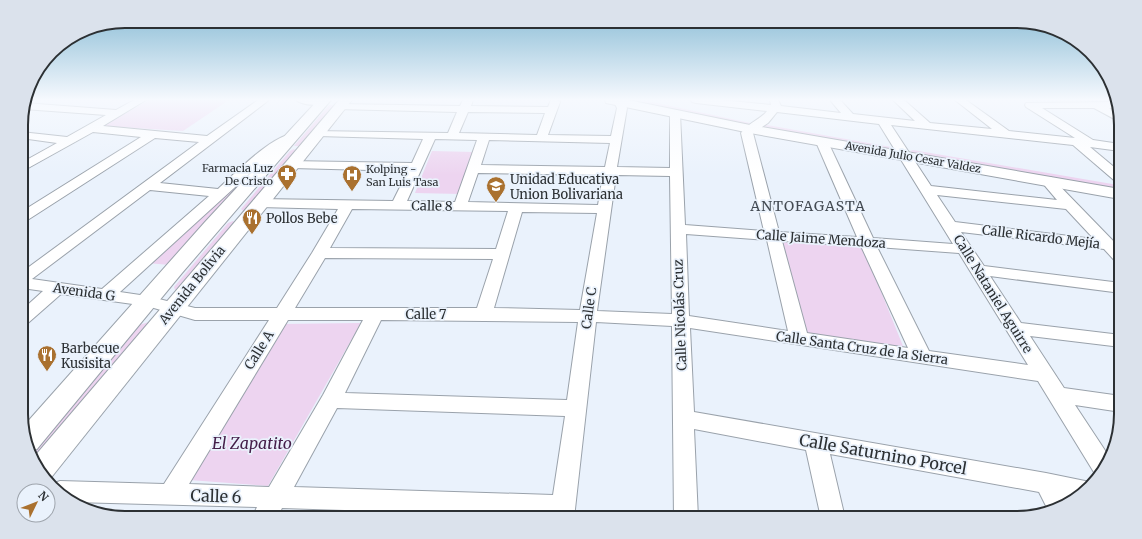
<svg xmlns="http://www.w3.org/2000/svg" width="1142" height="539" font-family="Merriweather,serif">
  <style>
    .green { fill: #edd4f0 }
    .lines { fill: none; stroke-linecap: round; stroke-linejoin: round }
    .minor-casing { stroke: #9aa2ab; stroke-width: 2 }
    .major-casing { stroke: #9aa2ab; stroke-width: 2 }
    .minor { fill: #fff; fill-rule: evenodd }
    .major { fill: #fff; fill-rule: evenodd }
    .labels { text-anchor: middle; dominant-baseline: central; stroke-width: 3.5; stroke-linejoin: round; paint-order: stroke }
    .far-street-label { font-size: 11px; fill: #2c3033; stroke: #eaf2fc }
    .far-poi-label { font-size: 11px; fill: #2c3033; stroke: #eaf2fc; text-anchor: end }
    .poi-label { font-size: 13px; fill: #2c3033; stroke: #eaf2fc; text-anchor: start }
    .street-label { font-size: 13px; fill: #2c3033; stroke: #eaf2fc }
    .neighbourhood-label { font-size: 14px; letter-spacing: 1px; fill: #434a52; stroke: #eaf2fc }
    .near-park-label { font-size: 16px; font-style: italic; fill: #45204a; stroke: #eaf2fc }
    .near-street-label { font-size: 16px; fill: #2c3033; stroke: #eaf2fc }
    .rim { fill: none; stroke: #2c3033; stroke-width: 2 }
  </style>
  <rect width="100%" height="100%" fill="#eaf2fc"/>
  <g class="green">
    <path d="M 149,100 L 229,100 L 183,131 L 103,126 Z"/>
    <path d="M 628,100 L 643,100 L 750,123 L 748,125 Z"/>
    <path d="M 329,105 L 334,105 L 299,146 L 294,146 Z"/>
    <path d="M 767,125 L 891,147 L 893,151 L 762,128 L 762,126 Z"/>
    <path d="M 276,147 L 170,265 L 147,263 Z"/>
    <path d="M 294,149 L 296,151 L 248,209 L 243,211 L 241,209 L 290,151 Z"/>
    <path d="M 913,150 L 1118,185 L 1120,186 L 1120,191 L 913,155 L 910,151 Z"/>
    <path d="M 432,151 L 473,152 L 460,194 L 415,193 Z"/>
    <path d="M 233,221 L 235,223 L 182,287 L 175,290 L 174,287 L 228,223 Z"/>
    <path d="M 782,242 L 863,247 L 905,351 L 805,337 Z"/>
    <path d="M 149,322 L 150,325 L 35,459 L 31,451 L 139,325 Z"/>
    <path d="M 361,323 L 268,486 L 189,480 L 280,324 Z"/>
  </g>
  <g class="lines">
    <g class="minor-casing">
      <g id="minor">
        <path d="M 134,100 L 146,100 L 103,126 L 207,136 L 258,100 L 269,100 L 160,183 L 218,189 C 231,177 277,130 294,135 L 296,137 L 279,147 L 120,292 L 147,296 L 195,308 L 277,308 L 312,253 L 338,209 L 259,207 L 254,206 L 252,203 L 254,200 L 259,199 L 393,201 L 408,171 L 292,168 L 288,167 L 286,164 L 288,161 L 412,163 L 423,139 L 318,136 L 314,135 L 312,133 L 314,131 L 448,133 L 457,112 L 336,109 L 335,107 L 336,105 L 340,104 L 460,106 L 463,100 L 473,100 L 471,106 L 548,107 L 551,100 L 558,100 L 560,102 L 548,135 L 611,136 L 617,108 L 613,100 L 623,100 L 627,108 L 617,167 L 670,168 L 670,113 L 675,110 L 679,111 L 680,113 L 685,225 L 764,231 L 741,133 C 748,123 760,120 767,111 L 696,103 L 692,102 L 691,100 L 721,100 L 771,105 L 770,100 L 778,100 L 781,106 L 841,113 L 830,100 L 840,100 L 853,114 L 915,121 L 893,100 L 904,100 L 930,123 L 992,129 L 955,100 L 966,100 L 1009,131 L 1075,138 L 1026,107 L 1025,105 L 1026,103 L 1116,102 L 1119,108 L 1109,108 L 1120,115 L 1120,122 L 1094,108 L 1042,108 L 1093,140 L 1120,144 L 1120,151 L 1090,147 L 1120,172 L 1120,182 L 1115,181 L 1073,145 L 891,125 L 931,186 L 1057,200 L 1040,180 L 1041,177 L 1051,177 L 1121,249 L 1121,263 L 1115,261 L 1104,249 L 961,232 L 984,266 L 1121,283 L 1121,293 L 990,276 L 1021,323 L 1121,335 L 1121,347 L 1030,336 L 1064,388 L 1121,396 L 1121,412 L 1075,405 L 1110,458 L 1096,474 L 1095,474 L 1038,381 L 690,328 L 694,412 L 1046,473 L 1090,482 L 1076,499 L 1066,497 L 1068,503 L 1048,510 L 1039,492 L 830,454 L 845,518 L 821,518 L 806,450 L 694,429 L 698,518 L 674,518 L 672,326 L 596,322 L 574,518 L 431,513 L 429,518 L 405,518 L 407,512 L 282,508 L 277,518 L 252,518 L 257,507 L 74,502 L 52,484 L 60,481 L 164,484 L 269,320 L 195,320 L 147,306 L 61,294 L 28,323 L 22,325 L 22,310 L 43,291 L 22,288 L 22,272 L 199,142 L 155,138 L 26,221 L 21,222 L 21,212 L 141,137 L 93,132 L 21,172 L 21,163 L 57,143 L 21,138 L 21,132 L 67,137 L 106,115 L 24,109 L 25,103 L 116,110 ZM 468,112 L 545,113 L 537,135 L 459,133 ZM 777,112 L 879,124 L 953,244 L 873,238 L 828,142 L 826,140 L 818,140 L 816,142 L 857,237 L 779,232 L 753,133 L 768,123 ZM 435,139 L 477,140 L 455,202 L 407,201 ZM 489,140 L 610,143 L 605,167 L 481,165 ZM 478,173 L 603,175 L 598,205 L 468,202 ZM 616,175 L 670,176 L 672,314 L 597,311 ZM 150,190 L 209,196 L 102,289 L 32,279 ZM 937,195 L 1066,209 L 1094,239 L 955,222 ZM 352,209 L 508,211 L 496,249 L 330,248 ZM 522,212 L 597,213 L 580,310 L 494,308 ZM 686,234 L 767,240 L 788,331 L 689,316 ZM 782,241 L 861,246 L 908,348 L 807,333 ZM 877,247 L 959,253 L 1028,365 L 929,351 ZM 325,258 L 493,259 L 477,308 L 295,308 ZM 288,320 L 363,320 L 323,395 L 269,487 L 189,484 ZM 381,320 L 578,322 L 567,400 L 345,393 ZM 337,408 L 565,416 L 553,495 L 294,487 Z"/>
        <path d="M 296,100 L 326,100 L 328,102 C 323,107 301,105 296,100 Z"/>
      </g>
    </g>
    <g class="major-casing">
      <g id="major">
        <path d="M 318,100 L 331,100 L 182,273 L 37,449 L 31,451 L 22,428 L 205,222 Z"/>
        <path d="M 339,100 L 352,100 L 50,479 L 46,480 L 43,478 L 34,457 Z"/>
        <path d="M 605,100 L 628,100 L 750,125 L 1120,189 L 1120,199 L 750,133 L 611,104 L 606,103 Z"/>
      </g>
    </g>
    <use href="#minor" class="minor"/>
    <use href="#major" class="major"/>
  </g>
  <linearGradient id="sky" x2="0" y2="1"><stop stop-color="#82b8d3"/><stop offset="0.57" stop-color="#f6f9fe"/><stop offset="1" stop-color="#f6f9fe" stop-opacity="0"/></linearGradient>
  <rect width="1142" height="175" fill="url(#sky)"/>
  <defs>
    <g id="pharmacy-pin" transform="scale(1)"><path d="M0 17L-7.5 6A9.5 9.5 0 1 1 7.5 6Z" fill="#aa712f" stroke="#eaf2fc"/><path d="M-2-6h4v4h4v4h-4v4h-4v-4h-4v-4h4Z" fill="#fff"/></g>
    <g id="hospital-pin" transform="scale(1)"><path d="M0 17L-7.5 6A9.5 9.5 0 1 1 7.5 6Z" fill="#aa712f" stroke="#eaf2fc"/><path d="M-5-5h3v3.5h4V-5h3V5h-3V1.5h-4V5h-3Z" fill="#fff"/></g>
    <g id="school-pin" transform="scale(1)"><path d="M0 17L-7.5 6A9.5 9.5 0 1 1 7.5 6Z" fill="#aa712f" stroke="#eaf2fc"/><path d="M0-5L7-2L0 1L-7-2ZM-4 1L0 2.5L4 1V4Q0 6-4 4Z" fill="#fff"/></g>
    <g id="restaurant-pin" transform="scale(1)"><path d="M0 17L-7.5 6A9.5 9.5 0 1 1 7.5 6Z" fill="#aa712f" stroke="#eaf2fc"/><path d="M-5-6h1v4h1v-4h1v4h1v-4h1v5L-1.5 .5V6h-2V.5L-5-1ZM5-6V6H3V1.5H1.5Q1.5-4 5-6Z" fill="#fff"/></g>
  </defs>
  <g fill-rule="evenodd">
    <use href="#pharmacy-pin" x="287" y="174"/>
    <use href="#hospital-pin" x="352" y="175"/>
    <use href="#school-pin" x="496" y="186"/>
    <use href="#restaurant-pin" x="252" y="218"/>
    <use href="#restaurant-pin" x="47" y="355"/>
  </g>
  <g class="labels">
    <g class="far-street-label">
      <text transform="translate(913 157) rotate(10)">Avenida Julio Cesar Valdez</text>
    </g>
    <g class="far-poi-label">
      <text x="273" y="168">Farmacia Luz<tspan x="273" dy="13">De Cristo</tspan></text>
      <text x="366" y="169" text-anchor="start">Kolping -<tspan x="366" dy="13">San Luis Tasa</tspan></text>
    </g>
    <g class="poi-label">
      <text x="510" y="179">Unidad Educativa<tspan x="510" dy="15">Union Bolivariana</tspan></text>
      <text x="266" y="218">Pollos Bebe</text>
      <text x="61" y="348">Barbecue<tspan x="61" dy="15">Kusisita</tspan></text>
    </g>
    <g class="street-label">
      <text transform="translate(432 206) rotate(1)">Calle 8</text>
      <text transform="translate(1041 237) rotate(7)">Calle Ricardo Mejía</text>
      <text transform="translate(821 239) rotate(4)">Calle Jaime Mendoza</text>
      <text transform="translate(192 285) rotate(-51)">Avenida Bolivia</text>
      <text transform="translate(84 292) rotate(8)">Avenida G</text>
      <text transform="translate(993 294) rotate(58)">Calle Nataniel Aguirre</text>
      <text transform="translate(589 308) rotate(-82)">Calle C</text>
      <text x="426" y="314">Calle 7</text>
      <text transform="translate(680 315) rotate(-92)">Calle Nicolás Cruz</text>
      <text transform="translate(862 348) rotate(8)">Calle Santa Cruz de la Sierra</text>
      <text transform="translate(259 350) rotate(-58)">Calle A</text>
    </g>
    <g class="neighbourhood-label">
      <text x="808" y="206">ANTOFAGASTA</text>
    </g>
    <g class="near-park-label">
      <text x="252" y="443">El Zapatito</text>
    </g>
    <g class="near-street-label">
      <text transform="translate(883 454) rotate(10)">Calle Saturnino Porcel</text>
      <text transform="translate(216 496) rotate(2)">Calle 6</text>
    </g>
  </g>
  <path d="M0 0H1142V539H0ZM125 28H1017A97 97 0 0 1 1114 125V414A97 97 0 0 1 1017 511H125A97 97 0 0 1 28 414V125A97 97 0 0 1 125 28Z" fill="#dbe2ec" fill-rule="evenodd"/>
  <path class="rim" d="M125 28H1017A97 97 0 0 1 1114 125V414A97 97 0 0 1 1017 511H125A97 97 0 0 1 28 414V125A97 97 0 0 1 125 28Z"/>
  <g transform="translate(36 503) rotate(47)"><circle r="19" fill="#eaf2fc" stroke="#9ea4ac"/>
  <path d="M0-3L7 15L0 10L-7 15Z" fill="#aa712f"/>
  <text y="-6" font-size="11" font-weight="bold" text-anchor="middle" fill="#2c3033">N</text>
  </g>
</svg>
